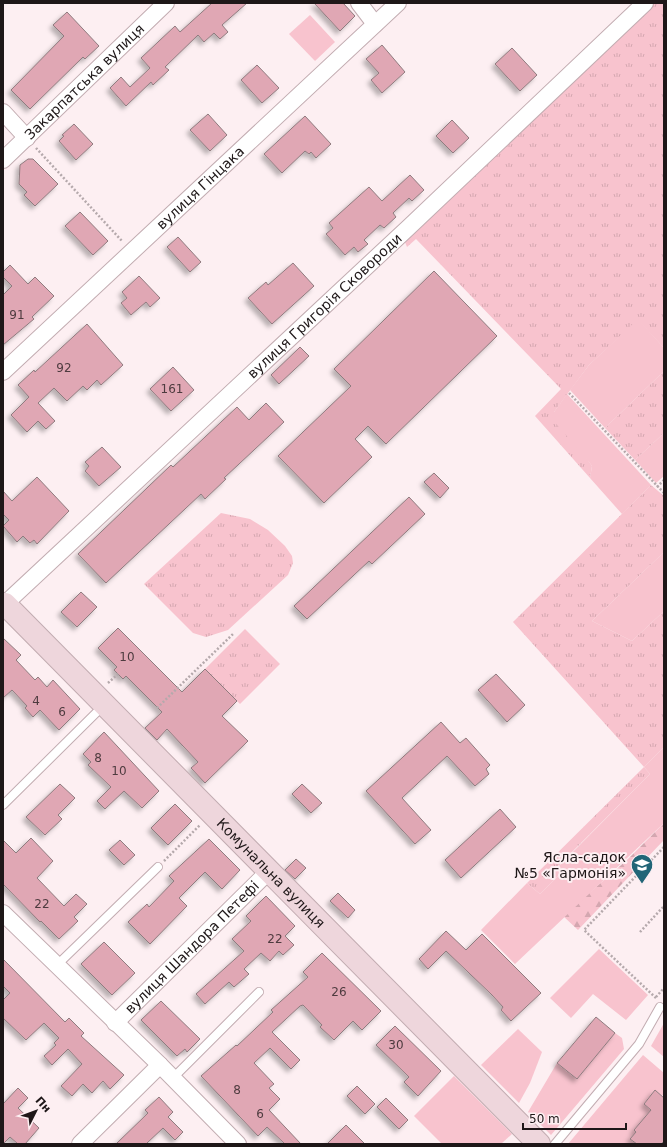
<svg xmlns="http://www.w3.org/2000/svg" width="667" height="1147" font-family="'DejaVu Sans',sans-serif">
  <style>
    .grass { fill: url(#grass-tufts) }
    .forest { fill: url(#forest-firs) }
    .garden { fill: #f8c3ce }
    .building { fill: #e0a7b4; stroke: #8f7b7f; filter: url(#shadow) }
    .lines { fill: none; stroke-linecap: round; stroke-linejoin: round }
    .service-casing { stroke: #c2acb1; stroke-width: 10 }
    .minor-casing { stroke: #c2acb1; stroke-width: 18 }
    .secondary-casing { stroke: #c2acb1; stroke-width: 24 }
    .path { stroke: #b5a9ac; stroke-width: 2.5; stroke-dasharray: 2 2; stroke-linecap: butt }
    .service { stroke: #fff; stroke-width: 8 }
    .minor { stroke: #fff; stroke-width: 16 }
    .secondary { stroke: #eed6dc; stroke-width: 22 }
    .labels { text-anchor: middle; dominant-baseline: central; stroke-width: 4; stroke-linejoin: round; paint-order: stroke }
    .number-label { font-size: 12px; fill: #4e3b3f }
    .street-label { font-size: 14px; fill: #1e1718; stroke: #fdeff2 }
    .poi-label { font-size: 14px; fill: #1e1718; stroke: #fdeff2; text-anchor: end }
  </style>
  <defs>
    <pattern id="grass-tufts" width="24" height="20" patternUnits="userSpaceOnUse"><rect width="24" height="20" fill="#f8c3ce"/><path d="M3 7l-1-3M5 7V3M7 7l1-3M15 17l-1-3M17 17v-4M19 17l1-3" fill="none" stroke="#d4a7b0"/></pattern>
    <pattern id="forest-firs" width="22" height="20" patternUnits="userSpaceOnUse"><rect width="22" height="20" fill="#f8c3ce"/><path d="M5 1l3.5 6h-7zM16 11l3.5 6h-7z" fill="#d4a7b0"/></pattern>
    <filter id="shadow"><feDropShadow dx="-3.5" dy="3.5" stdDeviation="2" flood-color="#0004"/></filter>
  </defs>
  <rect width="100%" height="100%" fill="#fdeff2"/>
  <g class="grass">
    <path d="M 652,3 L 664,3 L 664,348 L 638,320 L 589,365 L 554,412 L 592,466 L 590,478 L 535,416 L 561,389 L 416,239 L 407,247 L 405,242 Z"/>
    <path d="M 664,371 L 664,433 L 635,460 L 605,428 Z"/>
    <path d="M 651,485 L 664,496 L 664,552 L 592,621 L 632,641 L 664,611 L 664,747 L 644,767 L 650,774 L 555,869 L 559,875 L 540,894 L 527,883 L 644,767 L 513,622 Z"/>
    <path d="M 221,513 L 250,519 L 268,530 L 285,546 L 292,556 L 293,563 L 288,575 L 228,630 L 206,637 L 193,633 L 144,584 Z"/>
    <path d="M 245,629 L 280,664 L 240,704 L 205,669 Z"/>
  </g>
  <path class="forest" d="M 664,823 L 664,840 L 578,930 L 563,916 L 628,859 Z"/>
  <g class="garden">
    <path d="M 310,15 L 335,42 L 315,61 L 289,34 Z"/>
    <path d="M 638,319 L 664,348 L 664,371 L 605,428 L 570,390 L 589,365 Z"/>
    <path d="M 567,394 L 651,485 L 622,514 L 590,478 L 592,466 L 589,462 L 552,419 L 554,412 Z"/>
    <path d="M 664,433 L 664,476 L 656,483 L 635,460 Z"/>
    <path d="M 664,552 L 664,611 L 632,641 L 592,621 Z"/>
    <path d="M 664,747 L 664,823 L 515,964 L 481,930 L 527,883 L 540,894 L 559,875 L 555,870 L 650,774 L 644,767 Z"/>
    <path d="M 599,949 L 648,995 L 626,1020 L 593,994 L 571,1018 L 550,998 Z"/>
    <path d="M 664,1023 L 664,1057 L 651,1046 Z"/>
    <path d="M 518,1029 L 542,1052 L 530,1083 L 519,1103 L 481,1065 Z"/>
    <path d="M 615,1033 L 622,1038 L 624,1049 L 551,1135 L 528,1112 L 557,1063 L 577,1079 Z"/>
    <path d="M 643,1055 L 664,1073 L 664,1094 L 662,1096 L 655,1090 L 644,1104 L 651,1110 L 634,1130 L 636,1132 L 631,1139 L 637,1144 L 568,1144 Z"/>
    <path d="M 454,1076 L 512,1134 L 501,1144 L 442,1144 L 414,1116 Z"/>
  </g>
  <g class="building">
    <path d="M 212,3 L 247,3 L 222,25 L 228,32 L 220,39 L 214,33 L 204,42 L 198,35 L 165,67 L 169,70 L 153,85 L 151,82 L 126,106 L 110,88 L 121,77 L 130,87 L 150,68 L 141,58 L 175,26 L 180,32 Z"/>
    <path d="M 314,3 L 343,3 L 355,16 L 340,31 Z"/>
    <path d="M 67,12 L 99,46 L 85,59 L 83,57 L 30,109 L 11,90 L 64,36 L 53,25 Z"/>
    <path d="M 382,45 L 405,72 L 382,93 L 371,80 L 379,73 L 366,59 Z"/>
    <path d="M 512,48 L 537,75 L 520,91 L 495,64 Z"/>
    <path d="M 257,65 L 279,88 L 262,103 L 241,80 Z"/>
    <path d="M 208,114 L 227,135 L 210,151 L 190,130 Z"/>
    <path d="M 305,116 L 331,144 L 316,158 L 311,152 L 309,154 L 305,151 L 282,173 L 264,154 Z"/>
    <path d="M 452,120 L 469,138 L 453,153 L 436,136 Z"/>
    <path d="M 74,124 L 93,144 L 76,160 L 59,141 L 64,136 L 62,135 Z"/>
    <path d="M 28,159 L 33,159 L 58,184 L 35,206 L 24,195 L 27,192 L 19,184 L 20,165 Z"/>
    <path d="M 410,175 L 424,190 L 412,201 L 409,198 L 393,213 L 396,217 L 384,228 L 380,225 L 364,240 L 368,244 L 358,252 L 354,247 L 345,255 L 326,234 L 333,228 L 329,223 L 369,187 L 382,201 Z"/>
    <path d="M 80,212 L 108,241 L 93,255 L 65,226 Z"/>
    <path d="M 178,237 L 201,262 L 190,272 L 167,247 Z"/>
    <path d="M 293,263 L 314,286 L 272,324 L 248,298 L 266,282 L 268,285 Z"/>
    <path d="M 10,265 L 28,284 L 35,277 L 54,296 L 32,317 L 34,319 L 3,345 L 3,295 L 12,286 L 3,277 L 3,272 Z"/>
    <path d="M 434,271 L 497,336 L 386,444 L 368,426 L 355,439 L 372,457 L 324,503 L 278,456 L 351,386 L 334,369 Z"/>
    <path d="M 139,276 L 160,298 L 150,307 L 146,302 L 131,315 L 121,303 L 127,298 L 122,292 Z"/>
    <path d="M 87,324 L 123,365 L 101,385 L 97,380 L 87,390 L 83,386 L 67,401 L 54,388 L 38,403 L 55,421 L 46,429 L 38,421 L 27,432 L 11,415 L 29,397 L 18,385 L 34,370 L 35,372 Z"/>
    <path d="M 300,347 L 309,356 L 279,384 L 271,375 Z"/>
    <path d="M 173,367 L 194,390 L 171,411 L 150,389 Z"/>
    <path d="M 266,403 L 284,422 L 224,478 L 226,479 L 205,499 L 201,494 L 106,583 L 78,554 L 171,465 L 173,467 L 237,407 L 249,420 Z"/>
    <path d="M 102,447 L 121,467 L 99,486 L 85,471 L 89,466 L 85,462 Z"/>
    <path d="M 434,473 L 449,488 L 440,498 L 424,482 Z"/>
    <path d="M 37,477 L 69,511 L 37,544 L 34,540 L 30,543 L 23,536 L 17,542 L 3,526 L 9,520 L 3,514 L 3,491 L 12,501 Z"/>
    <path d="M 409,497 L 425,514 L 372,564 L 369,561 L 307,619 L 294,606 Z"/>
    <path d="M 81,592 L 97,607 L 77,627 L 61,612 Z"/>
    <path d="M 118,628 L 182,692 L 205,669 L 237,701 L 222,716 L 248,741 L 205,783 L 191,768 L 198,762 L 167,729 L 157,740 L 145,728 L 162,712 L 126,676 L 123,679 L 114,670 L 117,667 L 98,648 Z"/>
    <path d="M 3,638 L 21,655 L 16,660 L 35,680 L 38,677 L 47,687 L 53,680 L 80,709 L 59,730 L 40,710 L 33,717 L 25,708 L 27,706 L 12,690 L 3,698 Z"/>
    <path d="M 496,674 L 525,705 L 507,722 L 478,690 Z"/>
    <path d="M 441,722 L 460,743 L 466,738 L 490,765 L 486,769 L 489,774 L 475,786 L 447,756 L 402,798 L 431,830 L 415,844 L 366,791 Z"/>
    <path d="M 104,732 L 159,791 L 142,808 L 124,791 L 105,809 L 97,801 L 111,787 L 88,765 L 91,762 L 83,754 Z"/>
    <path d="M 60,784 L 75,798 L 58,815 L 62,819 L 45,835 L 26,817 Z"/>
    <path d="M 302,784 L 322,803 L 311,813 L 292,794 Z"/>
    <path d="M 175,804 L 192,821 L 168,845 L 151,828 Z"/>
    <path d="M 500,809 L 516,827 L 461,878 L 445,860 Z"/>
    <path d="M 31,838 L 53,861 L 37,878 L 64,906 L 76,894 L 87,904 L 74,917 L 78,921 L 59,939 L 41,921 L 40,922 L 3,884 L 3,840 L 16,853 Z"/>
    <path d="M 209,839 L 240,870 L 222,889 L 205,872 L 179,898 L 187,906 L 150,944 L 128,922 L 147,904 L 149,907 L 174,881 L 169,876 Z"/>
    <path d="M 120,840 L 135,855 L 124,865 L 109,850 Z"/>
    <path d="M 296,859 L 306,868 L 295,879 L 285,870 Z"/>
    <path d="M 338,893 L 355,910 L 348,918 L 330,901 Z"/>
    <path d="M 266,896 L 295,926 L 285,936 L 294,945 L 283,955 L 279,951 L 270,961 L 261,953 L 244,969 L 249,974 L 234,987 L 229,982 L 205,1004 L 196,994 L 244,951 L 232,939 L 251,921 L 246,916 Z"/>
    <path d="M 446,931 L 466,950 L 482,934 L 541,993 L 511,1021 L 501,1010 L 503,1007 L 492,995 L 446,951 L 428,969 L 419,959 Z"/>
    <path d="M 104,942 L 135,973 L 112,995 L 81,964 Z"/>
    <path d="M 322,953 L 381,1011 L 362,1030 L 353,1021 L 334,1040 L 320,1027 L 322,1025 L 303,1005 L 300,1006 L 272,1032 L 300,1060 L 291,1069 L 270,1048 L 254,1063 L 274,1084 L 269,1088 L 280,1099 L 269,1110 L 301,1144 L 285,1144 L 267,1127 L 258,1136 L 201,1076 L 236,1045 L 237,1046 L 273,1012 L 271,1010 L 308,977 L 303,972 Z"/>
    <path d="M 3,959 L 65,1022 L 69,1018 L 84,1033 L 81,1036 L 124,1075 L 110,1089 L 103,1081 L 92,1093 L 83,1084 L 72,1096 L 61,1086 L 82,1064 L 68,1049 L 52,1065 L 44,1056 L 56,1045 L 54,1043 L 59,1038 L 44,1023 L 26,1040 L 3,1018 L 3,1000 L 10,993 L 3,986 Z"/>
    <path d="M 161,1001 L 200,1039 L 187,1052 L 185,1049 L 177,1056 L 141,1020 Z"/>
    <path d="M 596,1017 L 615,1033 L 577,1079 L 557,1063 Z"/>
    <path d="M 395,1026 L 441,1071 L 418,1096 L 404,1082 L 409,1077 L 376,1045 Z"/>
    <path d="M 357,1086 L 375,1104 L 365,1114 L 347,1096 Z"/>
    <path d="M 18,1088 L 28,1098 L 18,1108 L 39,1128 L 25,1144 L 18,1144 L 10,1137 L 3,1144 L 3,1104 Z"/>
    <path d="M 655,1090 L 664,1098 L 664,1141 L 661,1144 L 637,1144 L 630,1139 L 636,1132 L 634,1130 L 651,1110 L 644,1104 Z"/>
    <path d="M 159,1097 L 173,1112 L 168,1117 L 183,1132 L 175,1140 L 163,1128 L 146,1144 L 116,1144 L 148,1113 L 145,1110 Z"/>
    <path d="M 386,1098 L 408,1120 L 399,1129 L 377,1107 Z"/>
    <path d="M 346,1125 L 365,1144 L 327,1144 Z"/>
  </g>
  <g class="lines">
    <g class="service-casing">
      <g id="service">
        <path d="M 3,805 L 104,705"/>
        <path d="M 56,966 L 158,867"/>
        <path d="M 173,1078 L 259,992"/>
        <path d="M 555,1144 L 639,1044 L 660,1007"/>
      </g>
    </g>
    <g class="minor-casing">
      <g id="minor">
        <path d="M 359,3 L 375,24"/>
        <path d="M 3,112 L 27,138"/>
        <path id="s1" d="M 3,160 L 166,3"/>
        <path id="s2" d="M 3,372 L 398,3"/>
        <path id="s3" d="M 3,602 L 5,604 L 409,227 L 645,3"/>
        <path d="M 3,913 L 160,1065 L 238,1144"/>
        <path id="s4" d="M 115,1023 L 268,872"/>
        <path d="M 80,1144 L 160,1065"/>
      </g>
    </g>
    <g class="secondary-casing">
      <g id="secondary">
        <path id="s5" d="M 3,606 L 5,604 L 539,1144"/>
      </g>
    </g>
    <g class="path">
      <path d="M 36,148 L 122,241"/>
      <path d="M 569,393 L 664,493"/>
      <path d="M 657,487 L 664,480"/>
      <path d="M 108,683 L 118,674"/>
      <path d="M 157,708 L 233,634"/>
      <path d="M 164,861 L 200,825"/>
      <path d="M 640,932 L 664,906"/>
      <path d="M 656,997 L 664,988"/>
      <path d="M 656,998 L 584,930 L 664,847"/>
    </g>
    <use href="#service" class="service"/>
    <use href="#minor" class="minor"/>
    <use href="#secondary" class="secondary"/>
  </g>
  <defs>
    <g id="school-pin" transform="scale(1.15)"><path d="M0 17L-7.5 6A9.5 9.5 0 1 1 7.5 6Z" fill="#216577" stroke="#fdeff2"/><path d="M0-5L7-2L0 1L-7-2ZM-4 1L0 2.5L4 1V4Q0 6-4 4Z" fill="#fff"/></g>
  </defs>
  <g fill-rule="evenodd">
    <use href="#school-pin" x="642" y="865"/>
  </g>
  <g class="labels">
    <g class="number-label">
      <text x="17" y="315">91</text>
      <text x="64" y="368">92</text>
      <text x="172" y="389">161</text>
      <text x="127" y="657">10</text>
      <text x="36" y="701">4</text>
      <text x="62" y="712">6</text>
      <text x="98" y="758">8</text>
      <text x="119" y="771">10</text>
      <text x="42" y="904">22</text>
      <text x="275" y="939">22</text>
      <text x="339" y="992">26</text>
      <text x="396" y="1045">30</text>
      <text x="237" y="1090">8</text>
      <text x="260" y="1114">6</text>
    </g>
    <g class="street-label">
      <text stroke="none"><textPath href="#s1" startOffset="113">Закарпатська вулиця</textPath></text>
      <text stroke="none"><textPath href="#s2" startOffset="270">вулиця Гінцака</textPath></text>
      <text stroke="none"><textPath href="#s3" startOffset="440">вулиця Григорія Сковороди</textPath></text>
      <text stroke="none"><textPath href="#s5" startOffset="381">Комунальна вулиця</textPath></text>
      <text stroke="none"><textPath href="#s4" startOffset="108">вулиця Шандора Петефі</textPath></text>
    </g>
    <g class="poi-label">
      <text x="626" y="857">Ясла-садок<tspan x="626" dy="16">№5 «Гармонія»</tspan></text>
    </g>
  </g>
  <rect width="667" height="1147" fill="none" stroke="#1e1718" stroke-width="8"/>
  <g transform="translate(36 1111) rotate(48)" stroke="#fdeff2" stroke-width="3" paint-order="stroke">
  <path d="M0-3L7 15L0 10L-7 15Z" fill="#1e1718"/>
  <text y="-6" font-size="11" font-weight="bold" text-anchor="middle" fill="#1e1718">Пн</text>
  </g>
  <path d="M523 1123v6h103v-6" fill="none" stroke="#1e1718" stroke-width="2"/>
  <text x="529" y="1123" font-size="12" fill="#1e1718" stroke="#fdeff2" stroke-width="3" paint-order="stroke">50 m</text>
</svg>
